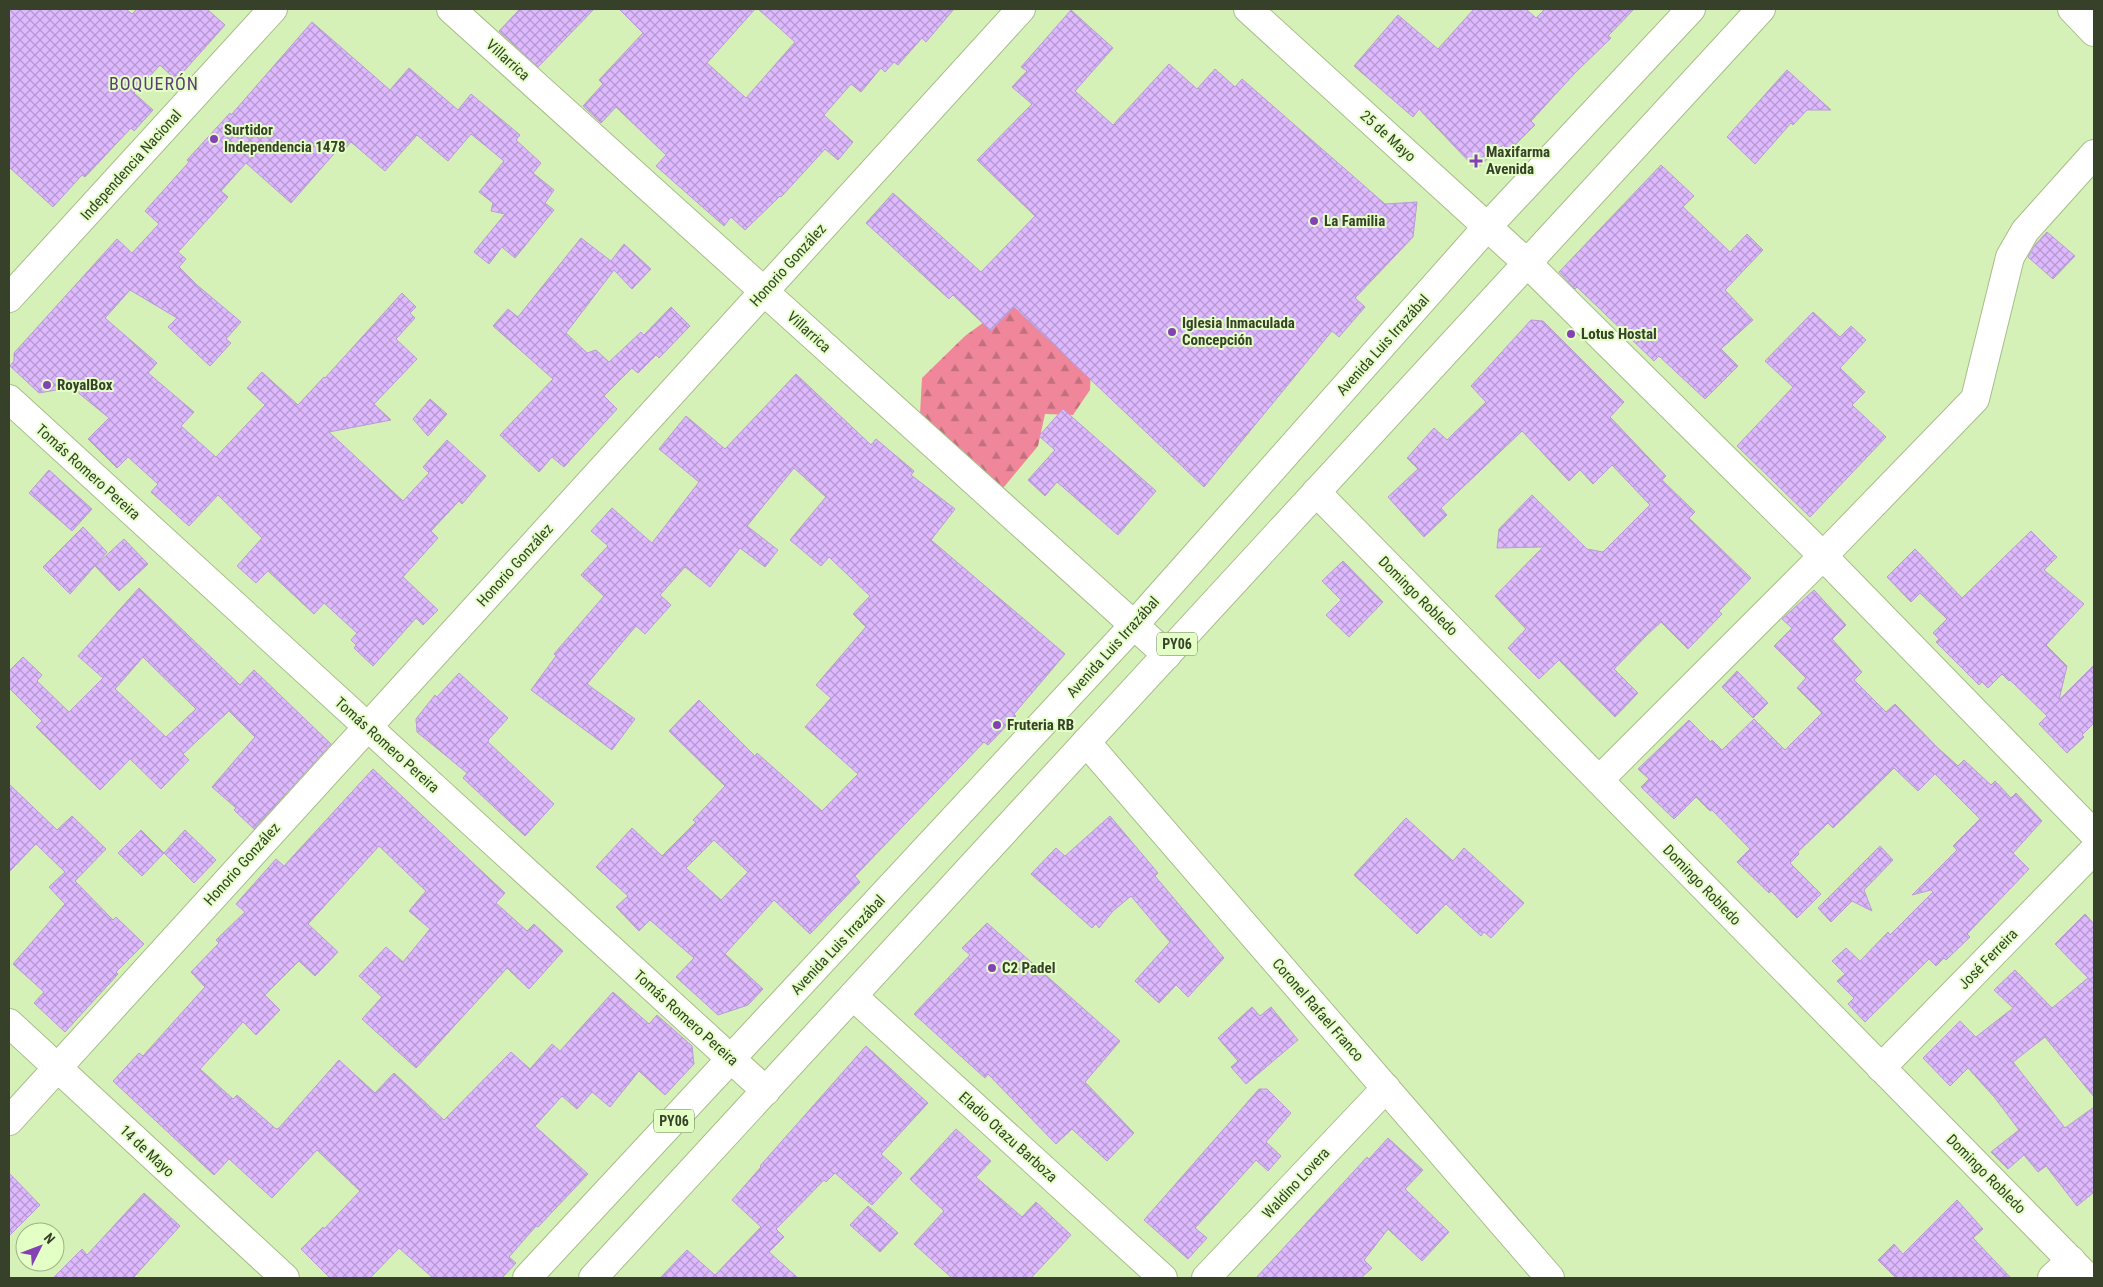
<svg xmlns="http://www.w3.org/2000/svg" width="2103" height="1287" font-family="'Roboto Condensed',sans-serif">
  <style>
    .forest { fill: url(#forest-firs) }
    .building { fill: url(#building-cross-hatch); stroke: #b99dd1; fill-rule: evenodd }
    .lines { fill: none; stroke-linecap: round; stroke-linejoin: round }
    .minor-casing { stroke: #a5be87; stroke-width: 30 }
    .highway-casing { stroke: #a5be87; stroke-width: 30 }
    .minor { stroke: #fff; stroke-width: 28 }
    .highway { stroke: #fff; stroke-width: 28 }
    .poi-dot { fill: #8440b4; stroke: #e3ffc5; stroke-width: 2 }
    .labels { text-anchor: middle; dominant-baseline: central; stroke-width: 4; stroke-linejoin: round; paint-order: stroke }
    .shield { fill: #e3ffc5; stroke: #6b7a58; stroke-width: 1 }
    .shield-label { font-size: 14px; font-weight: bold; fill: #37412a }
    .street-label { font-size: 15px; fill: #37412a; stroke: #e3ffc5 }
    .poi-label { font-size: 15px; font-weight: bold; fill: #37412a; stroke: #e3ffc5; text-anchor: start }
    .quarter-label { font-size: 18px; letter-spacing: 1px; fill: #5e3e78; stroke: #e3ffc5 }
  </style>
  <defs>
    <pattern id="forest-firs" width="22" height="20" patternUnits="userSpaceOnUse" patternTransform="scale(1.25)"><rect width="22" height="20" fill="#ef869a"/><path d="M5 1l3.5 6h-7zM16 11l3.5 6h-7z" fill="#c26f7e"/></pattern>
    <pattern id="building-cross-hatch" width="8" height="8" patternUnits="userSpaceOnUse" patternTransform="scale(1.25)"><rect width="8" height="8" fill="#deb9ff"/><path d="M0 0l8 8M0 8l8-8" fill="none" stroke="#b598cf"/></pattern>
  </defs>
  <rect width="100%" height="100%" fill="#d6f1b8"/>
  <path class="forest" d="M 1025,277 L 1091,364 L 1090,390 L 1073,415 L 1045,414 L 1038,446 L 999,493 L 980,466 L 920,414 L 922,378 L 965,336 L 1009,304 Z"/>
  <g class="building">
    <path d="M 9,9 L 126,9 L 132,14 L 137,9 L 207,9 L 225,25 L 176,80 L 160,65 L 134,93 L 153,110 L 134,131 L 131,128 L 85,177 L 82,175 L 53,207 L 9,167 Z"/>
    <path d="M 520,9 L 594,9 L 538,67 L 499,31 Z"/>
    <path d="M 619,9 L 755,9 L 707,63 L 746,98 L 795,42 L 758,9 L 954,9 L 926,42 L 922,38 L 898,65 L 894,62 L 885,72 L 881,68 L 861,92 L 851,84 L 824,115 L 853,142 L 838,160 L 825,149 L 781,197 L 780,196 L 745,230 L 731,217 L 724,226 L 656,166 L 666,155 L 616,107 L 601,123 L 583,106 L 603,84 L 599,80 L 643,33 Z"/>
    <path d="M 1474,9 L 1526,9 L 1536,18 L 1545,9 L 1634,9 L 1608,36 L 1611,38 L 1575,73 L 1531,121 L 1535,125 L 1509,151 L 1503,145 L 1476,169 L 1419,109 L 1413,117 L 1354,66 L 1398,15 L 1438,49 Z"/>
    <path d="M 1071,10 L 1113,48 L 1075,91 L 1113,125 L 1169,64 L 1197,89 L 1215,69 L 1235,87 L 1242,79 L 1385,204 L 1417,202 L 1413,237 L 1355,298 L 1365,307 L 1339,337 L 1332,331 L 1204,487 L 1014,307 L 991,331 L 953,295 L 949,299 L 866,223 L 893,193 L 981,272 L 1035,216 L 977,160 L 1032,104 L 1012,87 L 1027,71 L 1021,67 Z"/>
    <path d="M 312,22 L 390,90 L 409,68 L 458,110 L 471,94 L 520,135 L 516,140 L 541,163 L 533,173 L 554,190 L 545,203 L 554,210 L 515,258 L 502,247 L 489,264 L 474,252 L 505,214 L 491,211 L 493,203 L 479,192 L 504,161 L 471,134 L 448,161 L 417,135 L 385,171 L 351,142 L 342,152 L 339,148 L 291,203 L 246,163 L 221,191 L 228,197 L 178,252 L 186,259 L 179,267 L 197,285 L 241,322 L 226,339 L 231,343 L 210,366 L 168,327 L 177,318 L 130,290 L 105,318 L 157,363 L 148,373 L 194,412 L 181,426 L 216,457 L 265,405 L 247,388 L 262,372 L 298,405 L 324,377 L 325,378 L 402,293 L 416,307 L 410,313 L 415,318 L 396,339 L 417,359 L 374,404 L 391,420 L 329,432 L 403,501 L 429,473 L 423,467 L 447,440 L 486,476 L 462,504 L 459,501 L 431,531 L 438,538 L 403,577 L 438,610 L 423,625 L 416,618 L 373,666 L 354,648 L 356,645 L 351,640 L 357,633 L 324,603 L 314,614 L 268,571 L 256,583 L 237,566 L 262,538 L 218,495 L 189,526 L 151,492 L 158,484 L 128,457 L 117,468 L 88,439 L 109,418 L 64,381 L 56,390 L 39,393 L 10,366 L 14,361 L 14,353 L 117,239 L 132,253 L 159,224 L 145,211 L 189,162 L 187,160 L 230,113 L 231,115 Z"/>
    <path d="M 1787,70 L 1831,110 L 1807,110 L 1793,125 L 1791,123 L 1755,164 L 1727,137 Z"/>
    <path d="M 1661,165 L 1694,196 L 1683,207 L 1730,252 L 1747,234 L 1763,250 L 1725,290 L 1753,320 L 1721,349 L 1738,366 L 1705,399 L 1659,356 L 1654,361 L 1577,287 L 1575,289 L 1559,272 Z"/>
    <path d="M 2047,232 L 2075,256 L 2053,279 L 2028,257 L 2035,245 Z"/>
    <path d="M 581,238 L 611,261 L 624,244 L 651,269 L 632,289 L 614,270 L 566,333 L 587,353 L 596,350 L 609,362 L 641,332 L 644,335 L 671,307 L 690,326 L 659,358 L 656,355 L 638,373 L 632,368 L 604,396 L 617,409 L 564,467 L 552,457 L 539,472 L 500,435 L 553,379 L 493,326 L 508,309 L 518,317 Z"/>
    <path d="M 1813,312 L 1840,337 L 1851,326 L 1866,340 L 1840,368 L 1865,392 L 1852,405 L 1886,437 L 1810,517 L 1737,446 L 1793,387 L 1765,361 Z"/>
    <path d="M 1531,320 L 1543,321 L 1624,402 L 1610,417 L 1666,476 L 1662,480 L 1695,512 L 1689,518 L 1751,578 L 1719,611 L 1722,614 L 1688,649 L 1661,622 L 1648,634 L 1614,669 L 1638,693 L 1615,717 L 1559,660 L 1539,679 L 1508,648 L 1526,629 L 1495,596 L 1543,547 L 1497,548 L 1499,529 L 1532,495 L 1587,549 L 1603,552 L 1650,505 L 1612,465 L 1593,484 L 1580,470 L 1569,481 L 1522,431 L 1441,508 L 1447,515 L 1424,537 L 1388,497 L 1418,469 L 1407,458 L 1434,428 L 1447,440 L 1486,402 L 1471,386 Z"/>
    <path d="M 796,374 L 871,445 L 876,439 L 914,471 L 911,475 L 955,509 L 931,540 L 1065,654 L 1014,714 L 1016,716 L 988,745 L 984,742 L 855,876 L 860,882 L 810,934 L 774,900 L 725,954 L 763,989 L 748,1005 L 718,1015 L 676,977 L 694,958 L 650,920 L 639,931 L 616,907 L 628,896 L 596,867 L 632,828 L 662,856 L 696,822 L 693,820 L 725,786 L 669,731 L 699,700 L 755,756 L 757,753 L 822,811 L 858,774 L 805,727 L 831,698 L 816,685 L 866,627 L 853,614 L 870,596 L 829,557 L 821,566 L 790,540 L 826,497 L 794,468 L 747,526 L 778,550 L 765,567 L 740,548 L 710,587 L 685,567 L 660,595 L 671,605 L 645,634 L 636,626 L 587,684 L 635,719 L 612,750 L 531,690 L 556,656 L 554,654 L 604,596 L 581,575 L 608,546 L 591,531 L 612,508 L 652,543 L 699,482 L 659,449 L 686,416 L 725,449 ZM 714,840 L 748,872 L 721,900 L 686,868 Z"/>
    <path d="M 430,399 L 447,414 L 428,436 L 413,419 Z"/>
    <path d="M 1063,409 L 1156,491 L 1118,535 L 1057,482 L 1045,496 L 1028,480 L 1055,450 L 1039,436 Z"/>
    <path d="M 49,470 L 92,509 L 72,531 L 29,493 Z"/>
    <path d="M 83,527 L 107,552 L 70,594 L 43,567 Z"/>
    <path d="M 2031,531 L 2057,557 L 2044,570 L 2084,604 L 2046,645 L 2067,666 L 2059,700 L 2094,665 L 2094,723 L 2082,735 L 2084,737 L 2067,753 L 2039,724 L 2047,716 L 2010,680 L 2009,681 L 2002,674 L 1988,688 L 1982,682 L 1979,685 L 1936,642 L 1939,639 L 1933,633 L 1947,619 L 1920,593 L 1911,602 L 1887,577 L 1915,549 L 1962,598 Z"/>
    <path d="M 124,539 L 148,564 L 119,591 L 95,566 Z"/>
    <path d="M 1343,561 L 1383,602 L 1349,637 L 1326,615 L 1341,600 L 1322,581 Z"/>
    <path d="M 139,588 L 240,685 L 254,670 L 331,744 L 254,829 L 234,810 L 236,808 L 212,787 L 255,737 L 229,711 L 183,754 L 189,760 L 161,789 L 130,759 L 100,790 L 36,727 L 42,721 L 9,688 L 9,671 L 23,657 L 42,675 L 37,681 L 69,712 L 103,678 L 78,656 ZM 143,657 L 196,709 L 166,737 L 115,689 Z"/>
    <path d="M 1814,590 L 1846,625 L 1832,639 L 1862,672 L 1854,680 L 1886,712 L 1895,704 L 1938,748 L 1958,766 L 1964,760 L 1991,785 L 1995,781 L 2011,798 L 2016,793 L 2042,821 L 2013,853 L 2029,869 L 1967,934 L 1970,937 L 1946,960 L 1944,958 L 1936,966 L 1929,959 L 1865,1022 L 1848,1004 L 1854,998 L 1837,981 L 1845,974 L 1832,961 L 1846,948 L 1860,961 L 1888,932 L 1890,935 L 1933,892 L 1931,890 L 1912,895 L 1957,850 L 1953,846 L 1980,819 L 1935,774 L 1918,791 L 1894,768 L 1833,828 L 1828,823 L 1798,852 L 1799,854 L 1790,863 L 1821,894 L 1797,918 L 1771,891 L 1769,893 L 1737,862 L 1750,849 L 1712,810 L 1710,811 L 1696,797 L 1674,819 L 1641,787 L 1649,779 L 1638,769 L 1689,720 L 1711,742 L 1712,740 L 1722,750 L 1754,719 L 1785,750 L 1822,713 L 1797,688 L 1806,678 L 1774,646 L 1792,628 L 1782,619 Z"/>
    <path d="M 1737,671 L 1768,703 L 1753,718 L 1722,687 Z"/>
    <path d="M 459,673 L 508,718 L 489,739 L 488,742 L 554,804 L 525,836 L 463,778 L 467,773 L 417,732 L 416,719 L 435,695 L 437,697 Z"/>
    <path d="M 373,769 L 505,893 L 496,903 L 527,931 L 534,924 L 563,951 L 529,989 L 507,968 L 416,1068 L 362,1019 L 382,997 L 359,976 L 386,947 L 403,962 L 430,929 L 409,911 L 426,891 L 379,846 L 308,924 L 338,952 L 315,976 L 299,961 L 265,995 L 280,1010 L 256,1035 L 243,1022 L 200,1069 L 233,1099 L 237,1095 L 276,1129 L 279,1128 L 339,1060 L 375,1093 L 394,1073 L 444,1120 L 511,1052 L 530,1069 L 552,1044 L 560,1051 L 613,992 L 649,1024 L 657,1015 L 692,1046 L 694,1064 L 665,1095 L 639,1071 L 610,1107 L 592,1092 L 577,1109 L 562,1096 L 535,1126 L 588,1174 L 538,1227 L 536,1226 L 509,1257 L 516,1263 L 502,1278 L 433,1278 L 399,1248 L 370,1278 L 330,1278 L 301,1249 L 323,1227 L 324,1229 L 360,1191 L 317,1150 L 272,1198 L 229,1159 L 214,1175 L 113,1081 L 139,1053 L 143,1056 L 205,987 L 191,972 L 219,943 L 216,940 L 245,912 L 236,904 L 276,859 L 284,866 Z"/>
    <path d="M 9,784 L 57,830 L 72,816 L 106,849 L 75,881 L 113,920 L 116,917 L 144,944 L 116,972 L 118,974 L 65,1032 L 34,1003 L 44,992 L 13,964 L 65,904 L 49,887 L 65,872 L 36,844 L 9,872 Z"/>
    <path d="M 1110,816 L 1158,873 L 1155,876 L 1224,958 L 1188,997 L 1176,985 L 1159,1003 L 1135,981 L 1170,942 L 1131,896 L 1113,911 L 1099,928 L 1096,924 L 1092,928 L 1031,874 L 1056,848 L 1065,856 Z"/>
    <path d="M 1406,818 L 1453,861 L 1464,848 L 1524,903 L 1491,938 L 1484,932 L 1481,936 L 1446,904 L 1417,934 L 1354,875 Z"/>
    <path d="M 141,830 L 164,853 L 142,876 L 118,853 Z"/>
    <path d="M 185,830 L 216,860 L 194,883 L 164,853 Z"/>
    <path d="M 1880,846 L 1893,860 L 1864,890 L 1872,911 L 1852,901 L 1831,922 L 1818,908 Z"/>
    <path d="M 2085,914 L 2094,924 L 2094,1097 L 2045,1037 L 2013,1062 L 2065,1128 L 2094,1107 L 2094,1192 L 2077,1206 L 2046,1166 L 2038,1172 L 2024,1155 L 2008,1169 L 1991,1152 L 2019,1130 L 1995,1098 L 1968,1068 L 1950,1086 L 1923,1058 L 1960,1021 L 1976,1037 L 2013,1008 L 1994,990 L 2015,970 L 2052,1008 L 2088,978 L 2055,944 Z"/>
    <path d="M 987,923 L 1120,1041 L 1085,1082 L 1134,1133 L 1107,1161 L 1072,1129 L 1056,1144 L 988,1074 L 985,1078 L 914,1014 L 970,955 L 962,948 Z"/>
    <path d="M 1252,1007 L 1260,1016 L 1271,1007 L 1298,1040 L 1246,1084 L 1231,1067 L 1238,1061 L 1218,1038 Z"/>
    <path d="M 866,1046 L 928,1103 L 881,1154 L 902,1173 L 872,1205 L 835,1173 L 826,1182 L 824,1180 L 776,1229 L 784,1237 L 769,1252 L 798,1278 L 660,1278 L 687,1250 L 715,1275 L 761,1227 L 732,1200 L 761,1167 L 760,1166 Z"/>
    <path d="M 1259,1089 L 1267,1089 L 1291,1113 L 1266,1142 L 1281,1156 L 1268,1171 L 1256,1160 L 1195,1228 L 1207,1238 L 1188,1259 L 1144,1220 Z"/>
    <path d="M 956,1129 L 991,1161 L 976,1177 L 1022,1217 L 1036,1202 L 1071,1235 L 1031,1278 L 952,1278 L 914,1244 L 944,1211 L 910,1179 Z"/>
    <path d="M 1388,1138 L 1423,1170 L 1405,1189 L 1449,1232 L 1422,1261 L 1388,1229 L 1364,1260 L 1372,1268 L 1361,1278 L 1256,1278 L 1367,1157 L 1369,1159 Z"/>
    <path d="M 9,1173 L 40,1205 L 9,1236 Z"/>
    <path d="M 144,1193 L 180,1226 L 133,1278 L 53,1278 L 82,1249 L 87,1255 Z"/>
    <path d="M 1957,1200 L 1983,1229 L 1973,1238 L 2011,1278 L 1896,1278 L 1878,1260 L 1894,1244 L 1903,1254 Z"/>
    <path d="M 868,1206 L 898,1233 L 880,1252 L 850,1225 Z"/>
  </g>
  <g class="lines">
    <g class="minor-casing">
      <g id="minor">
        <path d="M 451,9 L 1167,655"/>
        <path d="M 1248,9 L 1527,263 L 1823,556 L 2094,834"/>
        <path d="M 2072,9 L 2094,32"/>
        <path d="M 9,298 L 273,9"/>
        <path d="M 9,399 L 766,1091"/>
        <path d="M 1316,492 L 2088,1278"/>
        <path d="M 1086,742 L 1550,1278"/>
        <path d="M 1599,780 L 1823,556 L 1975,399 L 2010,257 L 2025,231 L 2094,154"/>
        <path d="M 853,996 L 1163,1278"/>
        <path d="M 9,1023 L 285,1278"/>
        <path d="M 1881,1068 L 2094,850"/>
        <path d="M 9,1121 L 1021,9"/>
        <path d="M 1206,1278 L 1386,1088"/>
        <path d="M 2052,1278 L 2071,1260"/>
      </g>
    </g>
    <g class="highway-casing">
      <g id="highway">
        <path d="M 527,1278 L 1134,625 L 1487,227 L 1691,9"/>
        <path d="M 593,1278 L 1761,9"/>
      </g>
    </g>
    <use href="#minor" class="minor"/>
    <use href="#highway" class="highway"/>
  </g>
  <g class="poi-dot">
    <circle cx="214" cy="139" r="5"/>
    <path d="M1473.5 153.5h5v5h5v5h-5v5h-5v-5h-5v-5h5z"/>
    <circle cx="1314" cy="221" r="5"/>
    <circle cx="1172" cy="332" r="5"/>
    <circle cx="1571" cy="334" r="5"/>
    <circle cx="47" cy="385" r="5"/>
    <circle cx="997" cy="725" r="5"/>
    <circle cx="992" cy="968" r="5"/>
  </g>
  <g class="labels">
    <g class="shield">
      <rect x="1157" y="632.5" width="40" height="23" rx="4"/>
      <rect x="654" y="1109.5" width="40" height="23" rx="4"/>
    </g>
    <g class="shield-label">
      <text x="1177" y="644">PY06</text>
      <text x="674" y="1121">PY06</text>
    </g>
    <g class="street-label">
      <text transform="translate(508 60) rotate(42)">Villarrica</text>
      <text transform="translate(1388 136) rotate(42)">25 de Mayo</text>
      <text transform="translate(131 165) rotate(-48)">Independencia Nacional</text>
      <text transform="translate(788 265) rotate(-48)">Honorio González</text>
      <text transform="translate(809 332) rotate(42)">Villarrica</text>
      <text transform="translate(1383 345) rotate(-48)">Avenida Luis Irrazábal</text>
      <text transform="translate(88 472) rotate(42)">Tomás Romero Pereira</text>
      <text transform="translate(515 565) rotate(-48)">Honorio González</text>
      <text transform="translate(1418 596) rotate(45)">Domingo Robledo</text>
      <text transform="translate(1113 647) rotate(-48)">Avenida Luis Irrazábal</text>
      <text transform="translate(387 745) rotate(42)">Tomás Romero Pereira</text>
      <text transform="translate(242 864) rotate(-48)">Honorio González</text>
      <text transform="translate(1702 885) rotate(46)">Domingo Robledo</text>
      <text transform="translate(838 945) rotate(-47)">Avenida Luis Irrazábal</text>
      <text transform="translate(1988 959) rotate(-46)">José Ferreira</text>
      <text transform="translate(1318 1010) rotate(49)">Coronel Rafael Franco</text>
      <text transform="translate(686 1018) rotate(42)">Tomás Romero Pereira</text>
      <text transform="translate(1008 1137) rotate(42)">Eladio Otazu Barboza</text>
      <text transform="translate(147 1151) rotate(43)">14 de Mayo</text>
      <text transform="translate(1986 1174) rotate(45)">Domingo Robledo</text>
      <text transform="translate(1296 1183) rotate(-47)">Waldino Lovera</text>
    </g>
    <g class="poi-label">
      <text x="224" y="130">Surtidor<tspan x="224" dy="17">Independencia 1478</tspan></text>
      <text x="1486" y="152">Maxifarma<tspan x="1486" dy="17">Avenida</tspan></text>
      <text x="1324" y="221">La Familia</text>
      <text x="1182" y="323">Iglesia Inmaculada<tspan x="1182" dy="17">Concepción</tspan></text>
      <text x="1581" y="334">Lotus Hostal</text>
      <text x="57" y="385">RoyalBox</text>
      <text x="1007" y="725">Fruteria RB</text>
      <text x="1002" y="968">C2 Padel</text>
    </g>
    <g class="quarter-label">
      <text x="154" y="83">BOQUERÓN</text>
    </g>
  </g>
  <rect width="2103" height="1287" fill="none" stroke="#37412a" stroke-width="20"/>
  <g transform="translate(40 1247) rotate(48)"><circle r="24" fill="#e3ffc5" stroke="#9eb387"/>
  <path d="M0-4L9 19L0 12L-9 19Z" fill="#8440b4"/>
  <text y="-8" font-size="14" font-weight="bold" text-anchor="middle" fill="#37412a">N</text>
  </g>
</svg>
